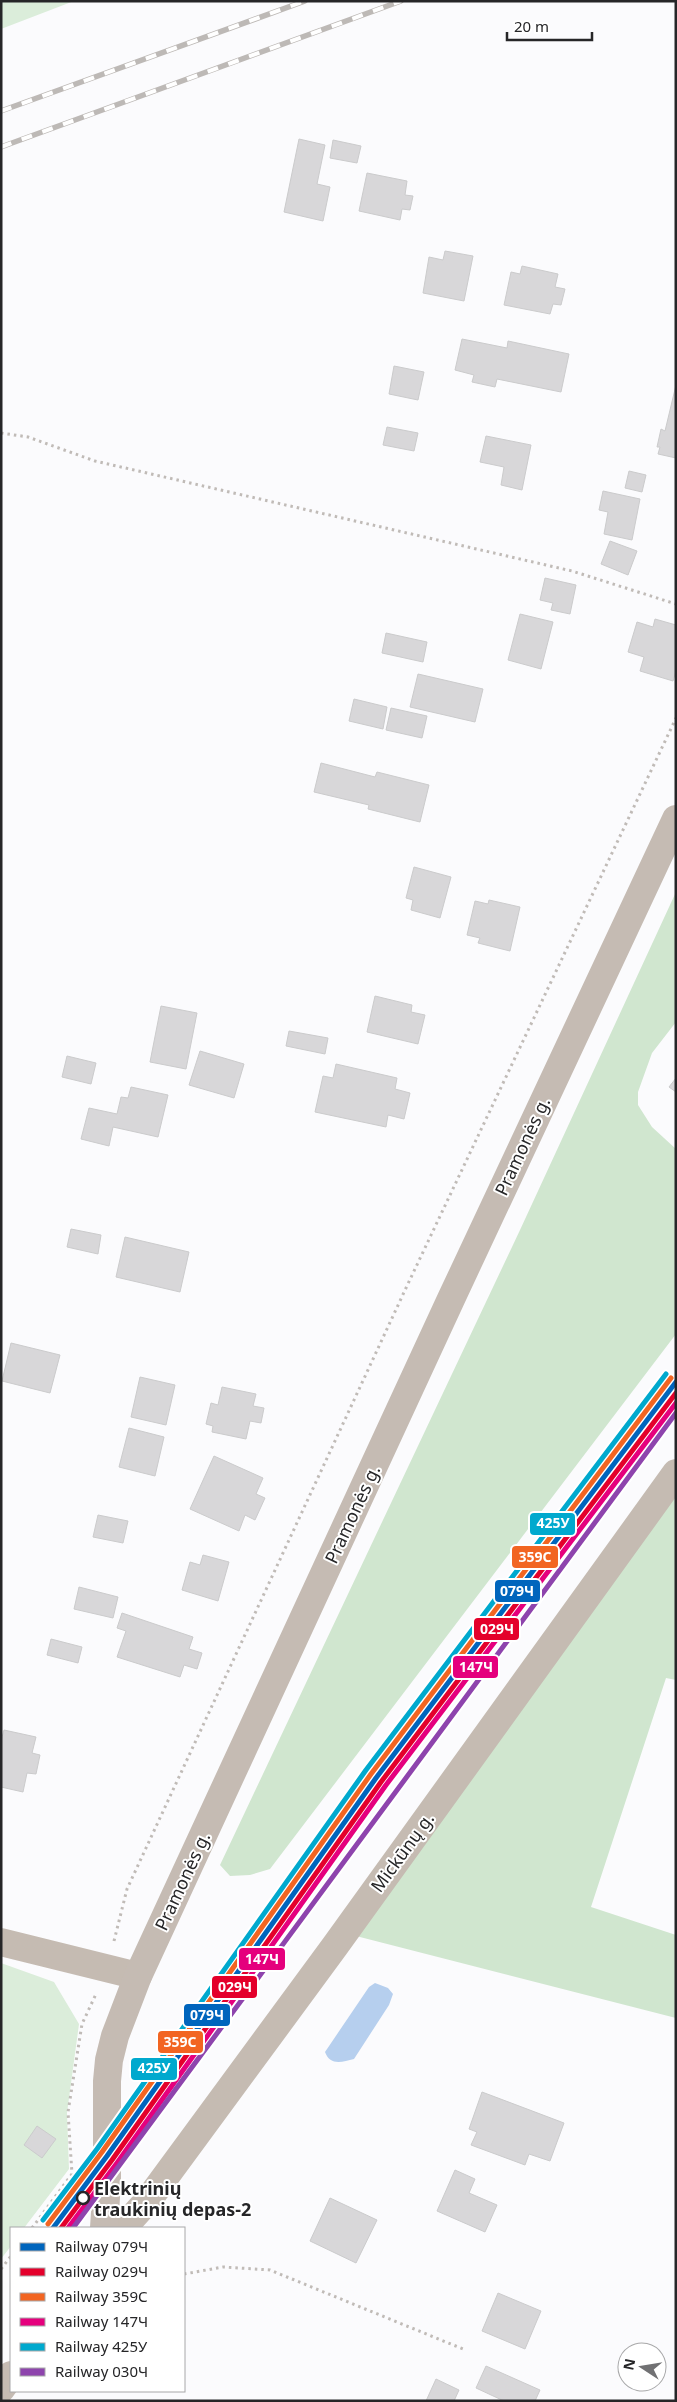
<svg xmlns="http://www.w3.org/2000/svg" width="677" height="2402" font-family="'Noto Sans',sans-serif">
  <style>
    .green { fill: #dbedda }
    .forest { fill: #d0e6cf }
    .water { fill: #b6cfee }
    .building { fill: #d8d7d9; stroke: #cbcbcc }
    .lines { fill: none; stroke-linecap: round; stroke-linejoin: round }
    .path { stroke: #c0bbb7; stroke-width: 3; stroke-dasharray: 2.5 4; stroke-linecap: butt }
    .minor { stroke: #c5bbb2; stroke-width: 28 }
    .major { stroke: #c5bbb3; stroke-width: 28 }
    .rail-casing { stroke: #bdb9b6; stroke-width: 5.5 }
    .rail { stroke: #fff; stroke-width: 4; stroke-dasharray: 11; stroke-linecap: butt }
    .rail-1-casing { stroke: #fff; stroke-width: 9 }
    .rail-2-casing { stroke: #fff; stroke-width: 9 }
    .rail-3-casing { stroke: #fff; stroke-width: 9 }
    .rail-4-casing { stroke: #fff; stroke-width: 9 }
    .rail-5-casing { stroke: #fff; stroke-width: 9 }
    .rail-6-casing { stroke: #fff; stroke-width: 9 }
    .rail-1 { stroke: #0065bd; stroke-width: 5 }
    .rail-2 { stroke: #e4002b; stroke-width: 5 }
    .rail-3 { stroke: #f26522; stroke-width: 5 }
    .rail-4 { stroke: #e5007d; stroke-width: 5 }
    .rail-5 { stroke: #00a9ce; stroke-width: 5 }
    .rail-6 { stroke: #8e44ad; stroke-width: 5 }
    .stop-dot { fill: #fff; stroke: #262628; stroke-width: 2.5 }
    .labels { text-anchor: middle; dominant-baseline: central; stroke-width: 4; stroke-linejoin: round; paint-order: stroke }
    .street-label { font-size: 18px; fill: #262628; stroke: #fff }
    .stop-label { font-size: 18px; font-weight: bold; fill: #262628; stroke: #fff; text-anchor: start }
    .line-badge { stroke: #fff; stroke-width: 2 }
    .badge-label { font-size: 14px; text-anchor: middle; font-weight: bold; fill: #fff }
  </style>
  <rect width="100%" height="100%" fill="#fbfbfd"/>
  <g class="green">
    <path d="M 1,1 L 74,1 L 1,29 Z"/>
    <path d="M 1,1963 L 54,1982 L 79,2024 L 67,2113 L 69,2169 L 24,2228 L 11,2228 L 11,2246 L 1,2259 Z"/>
  </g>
  <g class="forest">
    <path d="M 676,892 L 676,1022 L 652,1053 L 638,1092 L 638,1105 L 652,1127 L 676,1149 L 676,1334 L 270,1869 L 250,1875 L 230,1876 L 220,1865 L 520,1230 Z"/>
    <path d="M 676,1495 L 676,1680 L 666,1678 L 591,1907 L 676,1935 L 676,2018 L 356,1936 Z"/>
  </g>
  <path class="water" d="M 375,1983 L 388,1988 L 393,1994 L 389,2005 L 354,2059 C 342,2062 330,2066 325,2052 L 369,1987 Z"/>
  <g class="building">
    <path d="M 299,139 L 325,145 L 317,184 L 330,187 L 323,221 L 284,212 Z"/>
    <path d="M 333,140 L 361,146 L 357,163 L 330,158 Z"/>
    <path d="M 367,173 L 407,181 L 405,195 L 413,196 L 410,210 L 402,209 L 400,220 L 359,211 Z"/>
    <path d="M 445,251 L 473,256 L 464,301 L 423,293 L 429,257 L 443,260 Z"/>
    <path d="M 522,266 L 558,274 L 555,287 L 565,289 L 561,305 L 553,304 L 550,314 L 504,305 L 511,272 L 520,274 Z"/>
    <path d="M 462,339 L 507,348 L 508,341 L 569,354 L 561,392 L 497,379 L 495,387 L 472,382 L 474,375 L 455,370 Z"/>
    <path d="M 394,366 L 424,372 L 418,400 L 389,394 Z"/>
    <path d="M 676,385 L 676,458 L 658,454 L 660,447 L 657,447 L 661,429 L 665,431 Z"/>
    <path d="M 387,427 L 418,433 L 414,451 L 383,445 Z"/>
    <path d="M 486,436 L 531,445 L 522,490 L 501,485 L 504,467 L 480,462 Z"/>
    <path d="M 629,471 L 646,475 L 642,492 L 625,488 Z"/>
    <path d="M 603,491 L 640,499 L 632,540 L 604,534 L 608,512 L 599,510 Z"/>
    <path d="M 610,541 L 637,551 L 628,575 L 601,564 Z"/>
    <path d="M 545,578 L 576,585 L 570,614 L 551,610 L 553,603 L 540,600 Z"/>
    <path d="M 520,614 L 553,622 L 541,669 L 508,660 Z"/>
    <path d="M 655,619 L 676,625 L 676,671 L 673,681 L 640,671 L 644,657 L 628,652 L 637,622 L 653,627 Z"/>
    <path d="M 386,633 L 427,642 L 423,662 L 382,653 Z"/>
    <path d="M 418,674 L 483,689 L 475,722 L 410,707 Z"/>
    <path d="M 354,699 L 387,707 L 383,729 L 349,721 Z"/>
    <path d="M 391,708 L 427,716 L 422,738 L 386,730 Z"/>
    <path d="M 321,763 L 375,777 L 377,772 L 429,785 L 420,822 L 368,809 L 369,805 L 314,792 Z"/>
    <path d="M 414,867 L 451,877 L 440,918 L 411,910 L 413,900 L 406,898 Z"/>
    <path d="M 489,900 L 520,907 L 510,951 L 478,943 L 480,938 L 467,935 L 475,901 L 488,904 Z"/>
    <path d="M 375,996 L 412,1005 L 411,1012 L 425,1015 L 418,1044 L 367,1032 Z"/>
    <path d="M 161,1006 L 197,1013 L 186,1069 L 150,1062 Z"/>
    <path d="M 289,1031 L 328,1038 L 325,1054 L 286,1046 Z"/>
    <path d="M 200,1051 L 244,1064 L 234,1098 L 189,1085 Z"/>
    <path d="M 67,1056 L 96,1063 L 91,1084 L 62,1077 Z"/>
    <path d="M 336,1064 L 397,1078 L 395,1089 L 410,1093 L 404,1119 L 388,1115 L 386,1127 L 315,1112 L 323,1076 L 333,1078 Z"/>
    <path d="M 676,1078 L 676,1092 L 669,1087 Z"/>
    <path d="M 131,1087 L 168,1095 L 158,1137 L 113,1127 L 109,1146 L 81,1139 L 89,1108 L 117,1114 L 121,1097 L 128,1098 Z"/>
    <path d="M 71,1229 L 101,1235 L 98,1254 L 67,1247 Z"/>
    <path d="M 125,1237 L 189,1252 L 180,1292 L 116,1277 Z"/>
    <path d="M 11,1343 L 60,1355 L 50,1393 L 2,1381 Z"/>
    <path d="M 140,1377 L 175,1385 L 166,1425 L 131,1417 Z"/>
    <path d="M 222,1387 L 256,1394 L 253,1406 L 264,1408 L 261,1423 L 250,1421 L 246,1439 L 212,1432 L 213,1426 L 206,1424 L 211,1403 L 218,1405 Z"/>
    <path d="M 129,1428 L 164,1437 L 155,1476 L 119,1467 Z"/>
    <path d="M 214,1456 L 263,1478 L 256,1494 L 265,1498 L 255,1520 L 245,1515 L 239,1531 L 190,1509 Z"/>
    <path d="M 98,1515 L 128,1521 L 123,1543 L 93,1537 Z"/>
    <path d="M 203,1555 L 229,1562 L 218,1601 L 182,1590 L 190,1562 L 200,1565 Z"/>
    <path d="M 79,1587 L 118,1597 L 113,1618 L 74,1609 Z"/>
    <path d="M 122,1613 L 193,1637 L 189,1649 L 202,1653 L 197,1669 L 184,1665 L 180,1677 L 117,1657 L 126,1631 L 117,1628 Z"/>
    <path d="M 51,1639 L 82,1647 L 78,1663 L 47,1655 Z"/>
    <path d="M 4,1730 L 36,1737 L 32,1753 L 40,1755 L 36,1774 L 27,1773 L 23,1792 L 1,1787 L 1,1741 Z"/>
    <path d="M 482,2092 L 564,2123 L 550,2161 L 529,2154 L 525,2165 L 471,2145 L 477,2132 L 469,2129 Z"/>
    <path d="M 37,2126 L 56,2139 L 42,2158 L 24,2145 Z"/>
    <path d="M 455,2170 L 475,2179 L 469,2193 L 497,2205 L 485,2232 L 437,2211 Z"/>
    <path d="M 330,2198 L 377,2220 L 356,2263 L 310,2241 Z"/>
    <path d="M 498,2293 L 541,2311 L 525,2349 L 482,2331 Z"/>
    <path d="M 486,2366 L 540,2390 L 535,2401 L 504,2401 L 476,2388 Z"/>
    <path d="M 436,2379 L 459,2390 L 454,2401 L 426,2401 Z"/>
  </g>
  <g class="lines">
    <g class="path">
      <path d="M 1,433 L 28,437 L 95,461 L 572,571 L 676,604"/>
      <path d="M 114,1941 L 127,1889 L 406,1288 L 676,718"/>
      <path d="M 32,2228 L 72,2174 L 68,2112 L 82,2024 L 96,1994"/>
      <path d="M 1,2269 L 11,2256"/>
      <path d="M 184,2274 L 223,2267 L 270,2270 L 463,2349"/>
    </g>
    <g class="minor">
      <path d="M 1,1942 L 138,1976"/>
      <path d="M 123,2228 L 149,2199 L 335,1946 L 676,1473"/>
    </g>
    <g class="major">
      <path d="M 104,2228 L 107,2182 L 107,2081 L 109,2060 L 115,2036 L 138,1976 L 451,1299 L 676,819"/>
      <path d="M 1,2389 L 11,2375"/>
    </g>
    <g class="rail-casing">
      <g id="rail">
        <path d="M 1,111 L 305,1"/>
        <path d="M 1,147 L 401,1"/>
      </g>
    </g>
    <use href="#rail" class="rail"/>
    <g class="rail-1-casing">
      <path id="rail-1" d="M 53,2228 L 107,2156 L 376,1778 L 676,1382"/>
    </g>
    <g class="rail-2-casing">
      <path id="rail-2" d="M 61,2228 L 112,2160 L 381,1782 L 676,1393"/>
    </g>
    <g class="rail-3-casing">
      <path id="rail-3" d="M 48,2224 L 102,2152 L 371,1774 L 671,1378"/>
    </g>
    <g class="rail-4-casing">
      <path id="rail-4" d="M 68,2228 L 117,2163 L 386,1785 L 676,1403"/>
    </g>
    <g class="rail-5-casing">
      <path id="rail-5" d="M 43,2220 L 97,2149 L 366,1770 L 666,1374"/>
    </g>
    <g class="rail-6-casing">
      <path id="rail-6" d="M 73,2228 L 676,1413"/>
    </g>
    <use href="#rail-1" class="rail-1"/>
    <use href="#rail-2" class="rail-2"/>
    <use href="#rail-3" class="rail-3"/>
    <use href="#rail-4" class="rail-4"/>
    <use href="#rail-5" class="rail-5"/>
    <use href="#rail-6" class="rail-6"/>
  </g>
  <circle class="stop-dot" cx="83" cy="2198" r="6"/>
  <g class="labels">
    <g class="street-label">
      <text transform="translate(522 1146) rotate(-65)">Pramonės g.</text>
      <text transform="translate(352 1514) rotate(-65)">Pramonės g.</text>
      <text transform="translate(402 1852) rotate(-54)">Mickūnų g.</text>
      <text transform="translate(182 1881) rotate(-65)">Pramonės g.</text>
    </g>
    <g class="stop-label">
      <text x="94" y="2188">Elektrinių<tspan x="94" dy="21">traukinių depas-2</tspan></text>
    </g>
  </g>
  <g class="line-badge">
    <rect x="529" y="1512" width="47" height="24" rx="5" fill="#00a9ce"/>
    <rect x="511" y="1545" width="48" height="24" rx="5" fill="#f26522"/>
    <rect x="494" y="1579" width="47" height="24" rx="5" fill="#0065bd"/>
    <rect x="473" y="1617" width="47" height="24" rx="5" fill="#e4002b"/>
    <rect x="452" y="1655" width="47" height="24" rx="5" fill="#e5007d"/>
    <rect x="238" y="1947" width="48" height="24" rx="5" fill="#e5007d"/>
    <rect x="211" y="1975" width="47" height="24" rx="5" fill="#e4002b"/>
    <rect x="183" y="2003" width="48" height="24" rx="5" fill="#0065bd"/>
    <rect x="157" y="2030" width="47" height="24" rx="5" fill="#f26522"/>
    <rect x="130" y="2057" width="48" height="24" rx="5" fill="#00a9ce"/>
  </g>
  <g class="badge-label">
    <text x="553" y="1528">425У</text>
    <text x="535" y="1562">359С</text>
    <text x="517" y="1596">079Ч</text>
    <text x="497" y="1634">029Ч</text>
    <text x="476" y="1672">147Ч</text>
    <text x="262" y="1964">147Ч</text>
    <text x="235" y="1992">029Ч</text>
    <text x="207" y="2020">079Ч</text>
    <text x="180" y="2047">359С</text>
    <text x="154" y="2073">425У</text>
  </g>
  <rect width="677" height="2402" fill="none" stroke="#262628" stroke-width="5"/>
  <rect x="10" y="2227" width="175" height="165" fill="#ffffff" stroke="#a8a8a9"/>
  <rect x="20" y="2243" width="25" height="8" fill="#0065bd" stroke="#a8a8a9"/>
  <text x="55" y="2252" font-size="15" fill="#262628">Railway 079Ч</text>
  <rect x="20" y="2268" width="25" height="8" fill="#e4002b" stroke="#a8a8a9"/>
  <text x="55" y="2277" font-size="15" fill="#262628">Railway 029Ч</text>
  <rect x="20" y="2293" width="25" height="8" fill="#f26522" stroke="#a8a8a9"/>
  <text x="55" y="2302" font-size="15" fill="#262628">Railway 359С</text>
  <rect x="20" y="2318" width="25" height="8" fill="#e5007d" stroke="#a8a8a9"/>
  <text x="55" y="2327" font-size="15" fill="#262628">Railway 147Ч</text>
  <rect x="20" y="2343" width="25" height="8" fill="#00a9ce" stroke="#a8a8a9"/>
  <text x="55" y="2352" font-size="15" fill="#262628">Railway 425У</text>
  <rect x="20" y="2368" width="25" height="8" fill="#8e44ad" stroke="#a8a8a9"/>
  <text x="55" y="2377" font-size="15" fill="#262628">Railway 030Ч</text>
  <g transform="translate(642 2367) rotate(282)"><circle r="24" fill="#ffffff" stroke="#a8a8a9"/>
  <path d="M0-4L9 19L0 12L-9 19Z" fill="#717173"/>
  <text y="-8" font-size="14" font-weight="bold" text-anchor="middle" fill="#262628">N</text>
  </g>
  <path d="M507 32v8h85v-8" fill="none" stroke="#262628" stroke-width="2.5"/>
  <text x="514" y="32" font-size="15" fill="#262628" stroke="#ffffff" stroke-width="4" paint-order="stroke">20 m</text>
</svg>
